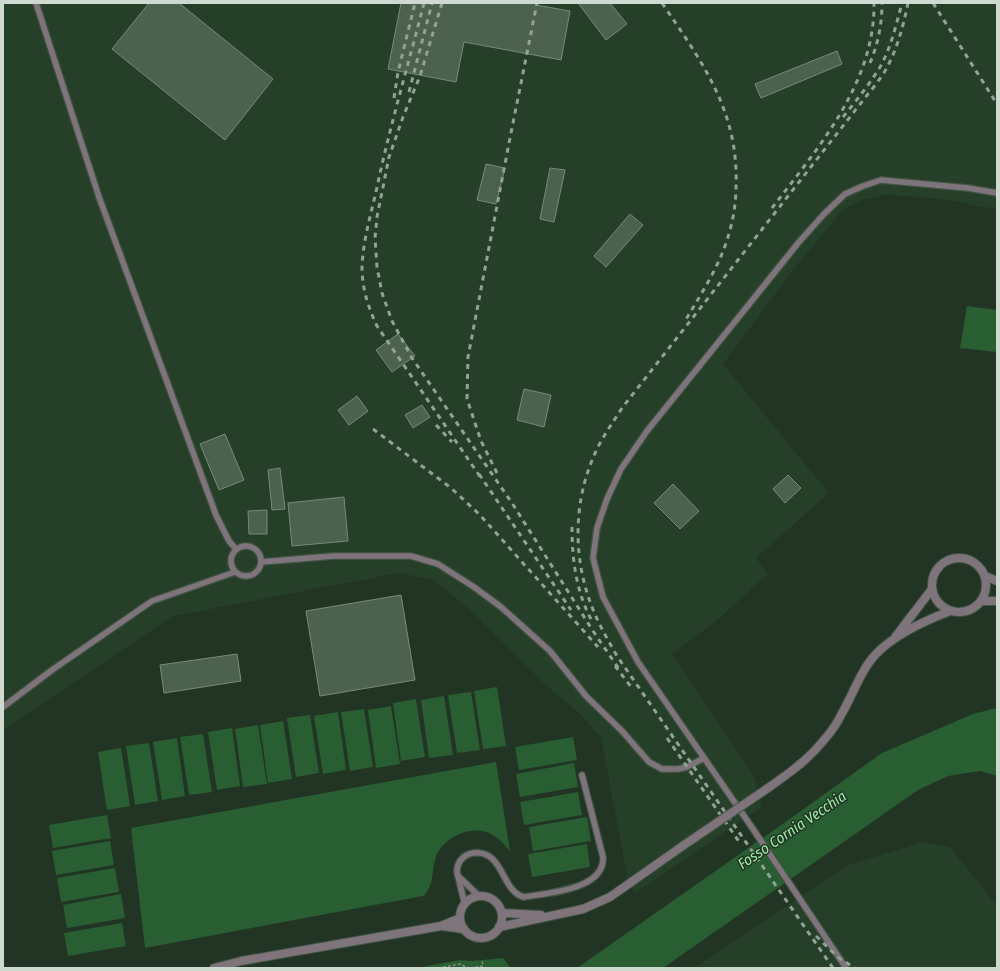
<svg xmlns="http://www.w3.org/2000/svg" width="1000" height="971" font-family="'Fira Sans Condensed',sans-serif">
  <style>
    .built { fill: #263f29 }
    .water { fill: #295d32 }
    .building { fill: #4c614e; stroke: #768c78 }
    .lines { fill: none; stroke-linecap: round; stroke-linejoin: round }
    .service-casing { stroke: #415343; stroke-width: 8 }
    .minor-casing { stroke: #415343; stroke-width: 10 }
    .path { stroke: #808f81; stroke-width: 1.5; stroke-dasharray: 3 2; stroke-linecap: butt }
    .service { stroke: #7f747b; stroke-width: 5.5 }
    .minor { stroke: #7f747b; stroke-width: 8 }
    .rail { stroke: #93a295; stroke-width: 3; stroke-dasharray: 5 5; stroke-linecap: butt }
    .minor-bridge-casing { stroke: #415343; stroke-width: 10; stroke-linecap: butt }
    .minor-bridge { stroke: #7f747b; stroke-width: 8 }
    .labels { text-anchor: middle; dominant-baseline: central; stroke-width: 3; stroke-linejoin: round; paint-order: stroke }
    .water-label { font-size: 15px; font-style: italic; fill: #9ce9a6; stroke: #223524 }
  </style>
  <rect width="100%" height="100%" fill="#223524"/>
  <g class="built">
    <path d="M 3,3 L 997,3 L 997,208 L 980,207 L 957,201 L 907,196 L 885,195 L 862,200 L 843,210 L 797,265 L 723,364 L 829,493 L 756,558 L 768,574 L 715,622 L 672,654 L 755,778 L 762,807 L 635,893 L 629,886 L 601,737 L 578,712 L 547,686 L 468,608 L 432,579 L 398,573 L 173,616 L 3,730 Z"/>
    <path d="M 924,842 L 950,847 L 997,906 L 997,968 L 694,968 L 848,865 Z"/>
  </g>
  <g class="water">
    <path d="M 967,306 L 997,310 L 997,352 L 960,348 Z"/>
    <path d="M 497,687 L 506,746 L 483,749 L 474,691 Z"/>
    <path d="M 471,692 L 480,750 L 457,753 L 448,695 Z"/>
    <path d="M 444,696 L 453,755 L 429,758 L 421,700 Z"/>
    <path d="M 416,699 L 425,757 L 401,761 L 393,703 Z"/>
    <path d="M 391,706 L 400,764 L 376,768 L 368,710 Z"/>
    <path d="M 997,708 L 997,776 L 980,771 L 948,776 L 918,790 L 663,968 L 577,968 L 787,821 L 882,753 L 973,714 Z"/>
    <path d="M 364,709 L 373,767 L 350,771 L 341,712 Z"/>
    <path d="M 338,712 L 346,770 L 323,774 L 314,716 Z"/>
    <path d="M 310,715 L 319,773 L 296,777 L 287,718 Z"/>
    <path d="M 283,721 L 292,779 L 268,783 L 260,725 Z"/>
    <path d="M 258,725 L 267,784 L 243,787 L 235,729 Z"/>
    <path d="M 232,728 L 240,786 L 217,790 L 208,732 Z"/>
    <path d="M 203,734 L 212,792 L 189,795 L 180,737 Z"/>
    <path d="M 573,737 L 577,760 L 519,770 L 515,747 Z"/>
    <path d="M 177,738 L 185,796 L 162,800 L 153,742 Z"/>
    <path d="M 149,743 L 158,801 L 135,805 L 126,746 Z"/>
    <path d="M 121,748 L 130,806 L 107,810 L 98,752 Z"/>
    <path d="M 496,762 L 510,851 C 504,844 498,837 489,833 C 471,825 445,837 437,854 C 431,868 435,887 423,896 L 145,948 L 131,828 Z"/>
    <path d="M 574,763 L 578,787 L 520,797 L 516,774 Z"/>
    <path d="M 578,792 L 582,815 L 524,825 L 520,802 Z"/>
    <path d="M 107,815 L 111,838 L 53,848 L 49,825 Z"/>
    <path d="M 587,817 L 591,841 L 533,851 L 529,827 Z"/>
    <path d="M 110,841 L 114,865 L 56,875 L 52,851 Z"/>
    <path d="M 587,844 L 590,867 L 532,877 L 528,854 Z"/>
    <path d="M 115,868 L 119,892 L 61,902 L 57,878 Z"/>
    <path d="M 121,894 L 125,918 L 67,928 L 63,905 Z"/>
    <path d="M 122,923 L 126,946 L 68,956 L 64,933 Z"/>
    <path d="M 503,958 L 511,968 L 416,968 L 460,960 L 472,961 Z"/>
  </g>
  <g class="building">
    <path d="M 149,3 L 179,3 L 273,79 L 225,140 L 112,49 Z"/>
    <path d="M 401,3 L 536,3 L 536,5 L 570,11 L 561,60 L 464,42 L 456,82 L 388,69 Z"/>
    <path d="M 578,3 L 610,3 L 627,24 L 606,40 Z"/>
    <path d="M 837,51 L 842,64 L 761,98 L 755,84 Z"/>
    <path d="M 486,164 L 505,168 L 496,204 L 477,200 Z"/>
    <path d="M 550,168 L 565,170 L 554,222 L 540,219 Z"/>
    <path d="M 630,214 L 643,225 L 606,267 L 594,256 Z"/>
    <path d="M 398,334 L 415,356 L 392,372 L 376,350 Z"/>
    <path d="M 524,389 L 551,395 L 544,427 L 517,420 Z"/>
    <path d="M 357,396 L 368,411 L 349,425 L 338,410 Z"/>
    <path d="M 422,405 L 430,417 L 413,428 L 405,415 Z"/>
    <path d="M 225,434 L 244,480 L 219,490 L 200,444 Z"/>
    <path d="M 280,468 L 285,509 L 272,510 L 268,470 Z"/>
    <path d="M 788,475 L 801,488 L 785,503 L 773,489 Z"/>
    <path d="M 673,484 L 699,511 L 680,529 L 654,503 Z"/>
    <path d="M 344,497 L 348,541 L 292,546 L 288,503 Z"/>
    <path d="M 267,510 L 267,534 L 249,534 L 248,511 Z"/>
    <path d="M 401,595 L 415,680 L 320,696 L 306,611 Z"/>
    <path d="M 237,654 L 241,681 L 164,693 L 160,665 Z"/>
  </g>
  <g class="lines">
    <g class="service-casing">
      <g id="service">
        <path d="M 36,3 L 99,197 L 216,515 L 229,541 L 236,549"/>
        <circle cx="246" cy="561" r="15"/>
        <path d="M 261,562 L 333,556 L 411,556 L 438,564 L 474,587 L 501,607 L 550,651 L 586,696 L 622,731 L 649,762 L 662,769 L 678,769 L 687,767 L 704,758"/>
        <path d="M 3,707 L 52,670 L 152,601 L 235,572"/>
        <path d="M 458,876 C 456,871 457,866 460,861 C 463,857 467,854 473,853 C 504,849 501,892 524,897 C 547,893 605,890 603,857 L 582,775"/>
        <path d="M 465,905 L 458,876 L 479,896"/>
        <path d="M 846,968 L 753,829 L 638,662 L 603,597 L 593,558 L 597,528 L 607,499 L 621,469 L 647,431 L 799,242 L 824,214 L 845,194 L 863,186 L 881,180 L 968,188 L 997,193"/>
      </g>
    </g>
    <g class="minor-casing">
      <g id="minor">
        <circle cx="959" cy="585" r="27"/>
        <path d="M 985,576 L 997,581"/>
        <path d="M 981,601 L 997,601"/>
        <path d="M 896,636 L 932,589"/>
        <path d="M 768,788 C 788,774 808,760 824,740 C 830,733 837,724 841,715 C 853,695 860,671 876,654 C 895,634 924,621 950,611"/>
        <circle cx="481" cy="917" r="21"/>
        <path d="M 502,913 L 541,915"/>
        <path d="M 441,926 L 464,929"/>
        <path d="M 499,927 L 583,909 L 610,897 L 684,845"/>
        <path d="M 214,968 L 241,961 L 441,926 L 460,918"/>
      </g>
    </g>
    <g class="path">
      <path d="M 438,968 L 460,964 L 468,968"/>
      <path d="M 470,968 L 483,966 L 482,960"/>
    </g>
    <use href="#service" class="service"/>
    <use href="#minor" class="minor"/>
    <g class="rail">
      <path d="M 424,3 C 408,66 389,129 376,192 C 370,217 363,242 362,267 C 362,288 368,307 377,326 L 481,478"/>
      <path d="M 442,3 L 420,76 L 403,117 L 389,157 L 377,217 L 375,238 L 377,267 L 382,293 L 392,321 L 412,358 L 512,503 L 593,631 L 619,669"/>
      <path d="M 662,3 C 702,62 739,111 736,187 C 736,203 733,221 728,237 C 719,267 701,294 685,321"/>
      <path d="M 933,3 L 997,104"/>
      <path d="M 870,63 C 878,44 882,24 882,3"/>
      <path d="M 409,92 L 432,3"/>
      <path d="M 394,98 L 398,72 L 415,3"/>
      <path d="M 843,117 C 856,101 869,85 880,67 C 891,48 896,25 902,3"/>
      <path d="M 772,208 C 818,148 875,83 874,3"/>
      <path d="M 436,425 L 452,442"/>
      <path d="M 373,429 L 451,488 L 480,515 L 598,647"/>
      <path d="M 497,473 L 481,441 L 467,399 L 468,357 L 510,138 L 537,3"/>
      <path d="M 479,474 L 571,610"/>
      <path d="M 572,527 C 572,559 576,592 592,621"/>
      <path d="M 615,666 L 632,688"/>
      <path d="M 667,738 L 740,843"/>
      <path d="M 816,936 L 839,958 L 855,968"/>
      <path d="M 833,968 L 617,656 C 608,640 599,625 592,607 C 572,556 573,497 598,447 C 605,433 614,421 622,408 L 868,94 C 874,87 880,79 885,71 C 897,50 903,27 908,3"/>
    </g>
    <g class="minor-bridge-casing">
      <path id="minor-bridge" d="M 684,845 L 768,788"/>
    </g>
    <use href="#minor-bridge" class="minor-bridge"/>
  </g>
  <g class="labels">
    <g class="water-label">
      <text transform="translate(792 830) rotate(-34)">Fosso Cornia Vecchia</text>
    </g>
  </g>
  <rect width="1000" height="971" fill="none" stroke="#cedacf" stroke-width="8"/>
</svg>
